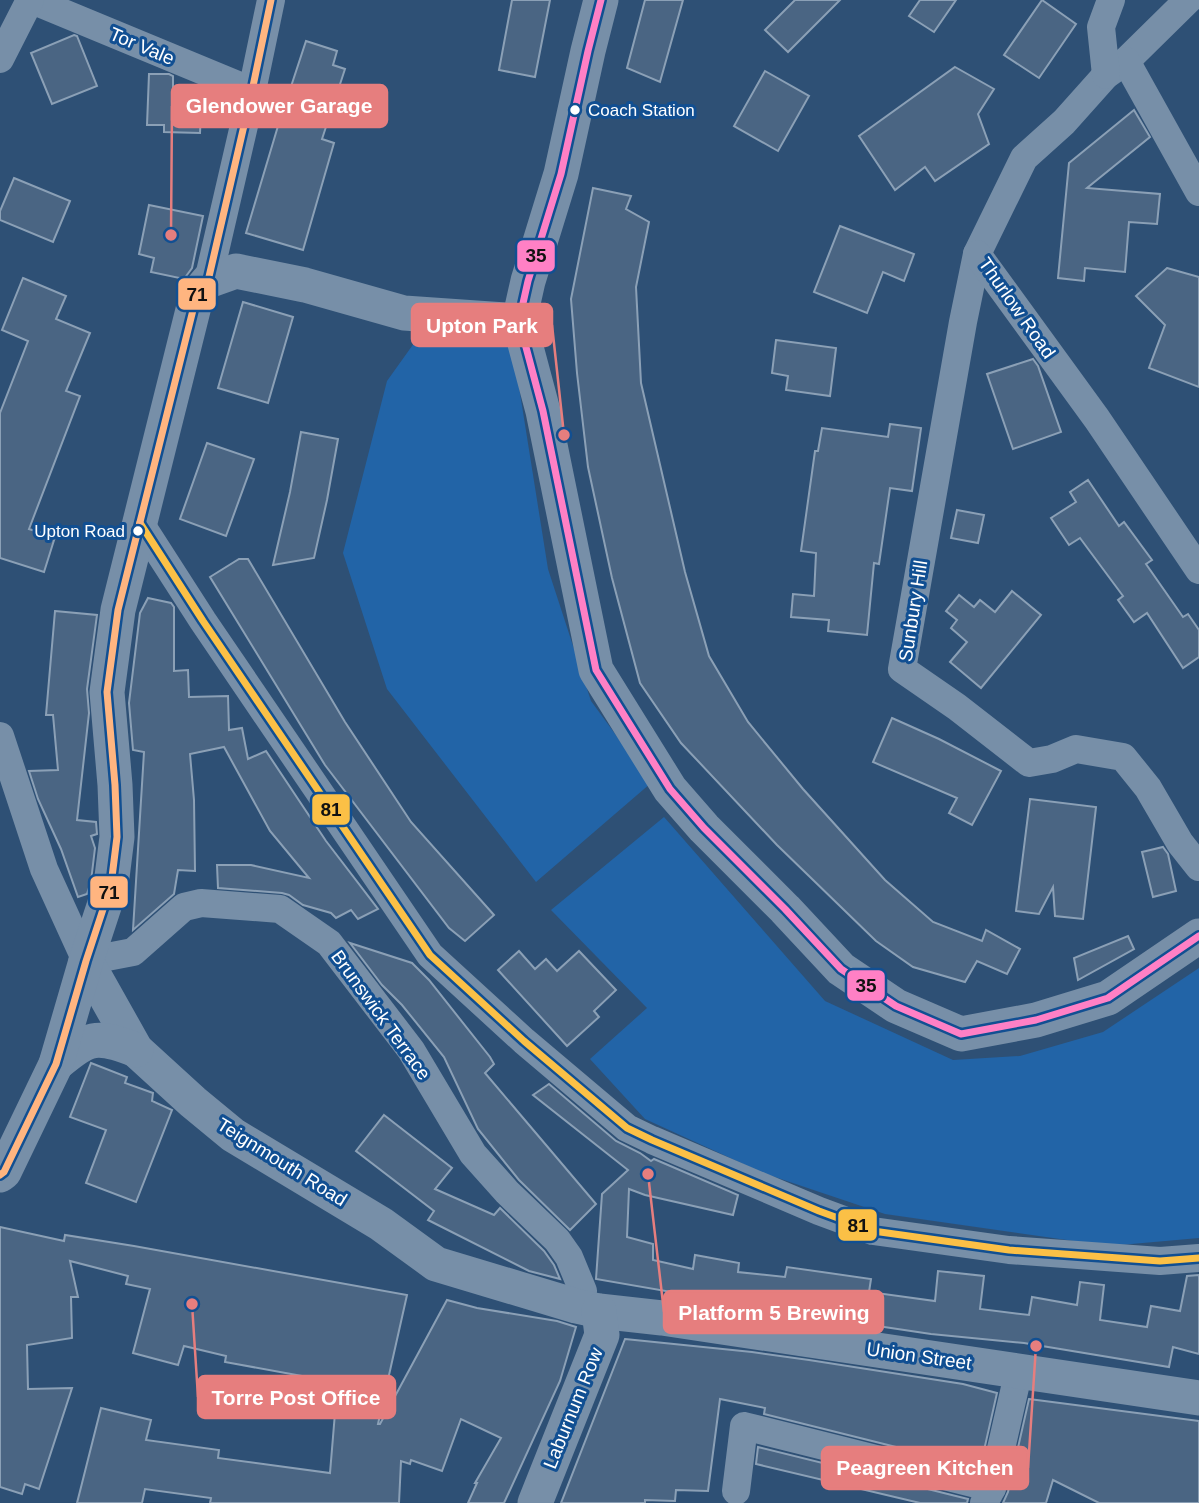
<svg xmlns="http://www.w3.org/2000/svg" width="1199" height="1503" font-family="Arial,sans-serif">
  <style>
    .green { fill: #2264a7 }
    .building { fill: #4a6583; stroke: #8ba0b6; stroke-width: 2 }
    .lines { fill: none; stroke-linecap: round; stroke-linejoin: round }
    .minor { stroke: #778fa8; stroke-width: 28 }
    .tertiary { stroke: #778fa8; stroke-width: 35 }
    .bus-1-casing { stroke: #114f92; stroke-width: 12 }
    .bus-2-casing { stroke: #114f92; stroke-width: 12 }
    .bus-3-casing { stroke: #114f92; stroke-width: 12 }
    .bus-1 { stroke: #ff80c5; stroke-width: 7 }
    .bus-2 { stroke: #fbc046; stroke-width: 7 }
    .bus-3 { stroke: #ffb580; stroke-width: 7 }
    .bus-dot { fill: #fff; stroke: #114f92; stroke-width: 2.5 }
    .labels { text-anchor: middle; dominant-baseline: central; stroke-width: 6; stroke-linejoin: round; paint-order: stroke }
    .bus-label { font-size: 17px; fill: #fff; stroke: #114f92; text-anchor: start }
    .street-label { font-size: 19px; fill: #fff; stroke: #114f92 }
    .leader { fill: none; stroke: #e67e7e; stroke-width: 2.5 }
    .callout-dot { fill: #e67e7e; stroke: #114f92; stroke-width: 2.5 }
    .callout { fill: #e67e7e; stroke: #e67e7e; stroke-width: 2.5 }
    .callout-label { font-size: 21px; text-anchor: middle; font-weight: bold; fill: #fff }
    .line-badge { stroke: #114f92; stroke-width: 2.5 }
    .pale-badge-label { font-size: 19px; text-anchor: middle; font-weight: bold; fill: #111 }
  </style>
  <rect width="100%" height="100%" fill="#2e5075"/>
  <g class="green">
    <path d="M 417,339 L 512,343 L 548,569 L 591,701 L 651,783 L 536,882 L 387,689 L 343,553 L 387,381 Z"/>
    <path d="M 664,817 L 825,1001 L 953,1060 L 1020,1056 L 1103,1032 L 1199,968 L 1199,1238 L 1109,1246 L 885,1214 L 763,1173 L 645,1119 L 590,1059 L 647,1008 L 551,910 Z"/>
  </g>
  <g class="building">
    <path d="M 512,0 L 550,0 L 535,77 L 499,70 Z"/>
    <path d="M 645,0 L 683,0 L 660,82 L 627,68 Z"/>
    <path d="M 795,0 L 840,0 L 788,52 L 765,30 Z"/>
    <path d="M 920,0 L 956,0 L 934,32 L 909,16 Z"/>
    <path d="M 1042,0 L 1076,24 L 1039,78 L 1004,55 Z"/>
    <path d="M 74,35 L 77,36 L 97,86 L 52,104 L 31,53 Z"/>
    <path d="M 306,41 L 337,51 L 333,65 L 345,69 L 322,139 L 334,143 L 303,250 L 246,233 L 278,126 Z"/>
    <path d="M 955,67 L 994,89 L 978,114 L 989,144 L 935,181 L 925,167 L 895,190 L 859,136 Z"/>
    <path d="M 765,71 L 809,96 L 778,151 L 734,126 Z"/>
    <path d="M 149,74 L 169,74 L 173,76 L 173,89 L 202,90 L 200,133 L 164,132 L 164,125 L 147,125 Z"/>
    <path d="M 1134,110 L 1150,137 L 1087,188 L 1160,194 L 1157,224 L 1129,222 L 1125,272 L 1085,268 L 1084,281 L 1058,278 L 1069,163 Z"/>
    <path d="M 14,178 L 70,201 L 53,242 L 0,220 L 0,211 Z"/>
    <path d="M 593,188 L 631,196 L 626,209 L 649,222 L 636,287 L 641,383 L 685,572 L 709,656 L 748,722 L 803,789 L 885,880 L 933,922 L 982,941 L 986,930 L 1020,949 L 1007,974 L 977,961 L 965,982 L 913,967 L 876,941 L 777,845 L 681,743 L 640,683 L 612,578 L 588,467 L 577,373 L 571,299 Z"/>
    <path d="M 149,205 L 203,216 L 192,268 L 184,279 L 151,272 L 154,258 L 139,254 Z"/>
    <path d="M 840,226 L 914,254 L 904,281 L 883,272 L 867,313 L 814,292 Z"/>
    <path d="M 1167,268 L 1199,277 L 1199,387 L 1149,368 L 1165,325 L 1136,296 Z"/>
    <path d="M 23,278 L 66,296 L 56,319 L 90,333 L 66,391 L 80,396 L 29,529 L 55,537 L 44,572 L 0,558 L 0,413 L 28,341 L 2,330 Z"/>
    <path d="M 243,302 L 293,317 L 268,403 L 218,388 Z"/>
    <path d="M 776,340 L 836,348 L 830,396 L 786,390 L 788,376 L 772,373 Z"/>
    <path d="M 1033,359 L 1038,366 L 1061,432 L 1013,449 L 987,374 Z"/>
    <path d="M 890,424 L 921,428 L 912,491 L 890,488 L 879,564 L 874,563 L 867,635 L 828,631 L 829,620 L 791,617 L 793,594 L 814,596 L 816,553 L 801,551 L 815,451 L 818,451 L 822,428 L 888,437 Z"/>
    <path d="M 301,432 L 338,439 L 327,500 L 314,558 L 273,565 L 290,492 Z"/>
    <path d="M 207,443 L 254,459 L 226,536 L 180,519 Z"/>
    <path d="M 1088,480 L 1119,526 L 1124,522 L 1152,560 L 1146,564 L 1183,617 L 1188,614 L 1199,630 L 1199,657 L 1183,668 L 1147,613 L 1134,622 L 1118,600 L 1123,596 L 1080,538 L 1069,545 L 1051,518 L 1076,502 L 1070,492 Z"/>
    <path d="M 957,510 L 984,515 L 978,543 L 951,538 Z"/>
    <path d="M 239,559 L 248,559 L 345,722 L 411,822 L 494,915 L 465,941 L 449,928 L 325,765 L 210,577 Z"/>
    <path d="M 1012,591 L 1041,615 L 981,688 L 950,662 L 967,642 L 951,628 L 957,620 L 946,611 L 959,595 L 974,607 L 980,600 L 995,612 Z"/>
    <path d="M 148,598 L 171,603 L 174,607 L 174,671 L 188,670 L 189,697 L 228,696 L 229,730 L 242,728 L 248,759 L 266,751 L 326,841 L 378,909 L 358,919 L 351,910 L 336,918 L 331,913 L 303,905 L 289,895 L 282,893 L 218,888 L 217,865 L 251,865 L 309,878 L 270,831 L 224,747 L 190,754 L 194,800 L 195,871 L 178,870 L 174,894 L 133,930 L 144,752 L 133,750 L 129,703 L 140,613 Z"/>
    <path d="M 55,611 L 97,615 L 87,689 L 89,713 L 77,820 L 96,822 L 97,834 L 91,836 L 95,848 L 91,881 L 87,894 L 78,897 L 61,849 L 38,799 L 29,771 L 58,770 L 53,715 L 46,715 Z"/>
    <path d="M 892,718 L 939,739 L 1001,771 L 972,825 L 949,813 L 957,798 L 873,762 Z"/>
    <path d="M 1030,799 L 1096,807 L 1083,919 L 1055,916 L 1053,887 L 1039,914 L 1016,911 Z"/>
    <path d="M 1163,847 L 1168,854 L 1176,891 L 1153,897 L 1142,852 Z"/>
    <path d="M 1128,936 L 1134,949 L 1078,980 L 1074,958 Z"/>
    <path d="M 350,943 L 412,963 L 429,980 L 490,1057 L 494,1064 L 485,1073 L 596,1204 L 570,1230 L 519,1180 L 478,1129 L 444,1057 L 402,1005 L 382,985 Z"/>
    <path d="M 519,951 L 535,969 L 546,959 L 557,971 L 579,951 L 616,990 L 594,1011 L 599,1017 L 567,1046 L 498,970 Z"/>
    <path d="M 91,1063 L 127,1077 L 125,1083 L 153,1093 L 152,1101 L 172,1110 L 136,1202 L 86,1183 L 106,1130 L 70,1117 Z"/>
    <path d="M 549,1084 L 616,1141 L 640,1153 L 651,1161 L 654,1159 L 738,1195 L 733,1215 L 645,1195 L 629,1189 L 627,1237 L 653,1244 L 653,1260 L 693,1269 L 695,1255 L 739,1263 L 738,1272 L 785,1277 L 787,1267 L 871,1279 L 869,1292 L 935,1301 L 938,1271 L 984,1276 L 980,1309 L 1029,1315 L 1032,1297 L 1077,1305 L 1080,1282 L 1104,1285 L 1100,1320 L 1147,1327 L 1151,1306 L 1180,1311 L 1187,1276 L 1199,1275 L 1199,1354 L 1173,1347 L 1169,1367 L 1024,1343 L 931,1334 L 804,1315 L 596,1279 L 602,1194 L 628,1170 L 533,1095 Z"/>
    <path d="M 384,1115 L 452,1168 L 435,1189 L 494,1215 L 500,1208 L 544,1251 L 554,1265 L 560,1279 L 529,1271 L 428,1220 L 434,1211 L 356,1151 Z"/>
    <path d="M 0,1227 L 64,1241 L 65,1235 L 134,1246 L 407,1295 L 378,1424 L 380,1424 L 447,1300 L 477,1308 L 557,1321 L 576,1327 L 560,1381 L 504,1503 L 468,1503 L 477,1483 L 475,1483 L 501,1438 L 461,1419 L 442,1471 L 411,1460 L 410,1464 L 401,1461 L 399,1503 L 210,1503 L 211,1498 L 145,1489 L 142,1503 L 77,1503 L 101,1408 L 151,1420 L 146,1440 L 219,1450 L 218,1458 L 330,1473 L 336,1401 L 339,1385 L 313,1378 L 225,1362 L 226,1356 L 184,1346 L 178,1365 L 133,1353 L 150,1289 L 126,1284 L 128,1276 L 70,1261 L 78,1297 L 71,1297 L 72,1338 L 27,1345 L 28,1389 L 72,1388 L 39,1489 L 25,1484 L 22,1494 L 0,1487 Z"/>
    <path d="M 625,1339 L 752,1352 L 809,1360 L 963,1384 L 997,1393 L 980,1468 L 764,1414 L 765,1408 L 720,1399 L 708,1491 L 676,1490 L 675,1501 L 645,1500 L 645,1503 L 561,1503 Z"/>
    <path d="M 1029,1399 L 1199,1421 L 1199,1503 L 1099,1503 L 1053,1480 L 1046,1503 L 1003,1503 L 1008,1492 Z"/>
    <path d="M 758,1447 L 968,1499 L 967,1503 L 920,1503 L 756,1464 Z"/>
  </g>
  <g class="lines">
    <g class="minor">
      <path d="M 32,0 L 252,91"/>
      <path d="M 1188,0 L 1126,61 L 1106,75 L 1064,122 L 1024,158 L 977,254 L 963,322 L 902,669 L 957,707 L 1029,763 L 1052,759 L 1076,749 L 1123,757 L 1148,788 L 1180,843 L 1199,867"/>
      <path d="M 0,59 L 30,0"/>
      <path d="M 1126,61 L 1199,192"/>
      <path d="M 1106,75 L 1101,27 L 1111,0"/>
      <path d="M 977,254 L 1097,419 L 1199,570"/>
      <path d="M 208,281 L 252,91 L 271,0"/>
      <path d="M 140,523 L 203,621 L 430,955 L 524,1041 L 627,1128 L 652,1140 L 819,1211 L 873,1231 L 1009,1250 L 1160,1261 L 1199,1258"/>
      <path d="M 0,736 L 44,869 L 86,961 L 133,952 L 184,907 L 201,903 L 280,909 L 329,943 L 411,1050 L 473,1154 L 507,1192 L 557,1240 L 569,1257 L 583,1291 L 576,1306"/>
      <path d="M 736,1491 L 744,1426 L 992,1488"/>
      <path d="M 984,1503 L 992,1488 L 1019,1370"/>
    </g>
    <g class="tertiary">
      <path d="M 601,0 L 588,51 L 561,174 L 528,281 L 519,321 L 543,411 L 596,670 L 670,789 L 704,828 L 785,909 L 841,969 L 896,1006 L 961,1034 L 1036,1020 L 1108,998 L 1199,936"/>
      <path d="M 86,961 L 136,1050 L 193,1102 L 233,1135 L 381,1224 L 436,1264 L 576,1306 L 599,1311 L 662,1318 L 1199,1398"/>
      <path d="M 56,1064 C 89,1037 95,1034 136,1050"/>
      <path d="M 0,1175 L 4,1172 L 56,1064 L 86,961 L 111,885 L 117,837 L 115,785 L 107,692 L 118,610 L 197,294 L 208,281 L 236,271 L 305,285 L 404,313 L 519,321"/>
      <path d="M 535,1503 L 602,1335 L 599,1311"/>
    </g>
    <g class="bus-1-casing">
      <path id="bus-1" d="M 601,0 L 588,51 L 561,174 L 528,281 L 519,321 L 543,411 L 596,670 L 670,789 L 704,828 L 785,909 L 841,969 L 896,1006 L 961,1034 L 1036,1020 L 1108,998 L 1199,936"/>
    </g>
    <g class="bus-2-casing">
      <path id="bus-2" d="M 140,523 L 203,621 L 430,955 L 524,1041 L 627,1128 L 652,1140 L 819,1211 L 873,1231 L 1009,1250 L 1160,1261 L 1199,1258"/>
    </g>
    <g class="bus-3-casing">
      <path id="bus-3" d="M 0,1175 L 4,1172 L 56,1064 L 86,961 L 111,885 L 117,837 L 115,785 L 107,692 L 118,610 L 197,294 L 208,281 L 252,91 L 271,0"/>
    </g>
    <use href="#bus-1" class="bus-1"/>
    <use href="#bus-2" class="bus-2"/>
    <use href="#bus-3" class="bus-3"/>
  </g>
  <g class="bus-dot">
    <circle cx="575" cy="110" r="6"/>
    <circle cx="138" cy="531" r="6"/>
  </g>
  <g class="labels">
    <g class="bus-label">
      <text x="588" y="110">Coach Station</text>
      <text x="125" y="531" text-anchor="end">Upton Road</text>
    </g>
    <g class="street-label">
      <text transform="translate(142 46) rotate(23)">Tor Vale</text>
      <text transform="translate(1017 308) rotate(55)">Thurlow Road</text>
      <text transform="translate(913 611) rotate(-81)">Sunbury Hill</text>
      <text transform="translate(381 1015) rotate(54)">Brunswick Terrace</text>
      <text transform="translate(282 1162) rotate(32)">Teignmouth Road</text>
      <text transform="translate(919 1356) rotate(8)">Union Street</text>
      <text transform="translate(573 1408) rotate(-68)">Laburnum Row</text>
    </g>
  </g>
  <path class="leader" d="M171 235L172 106M564 435L552 325M648 1174L664 1312M192 1304L198 1397M1036 1346L1028 1468"/>
  <g class="callout-dot">
    <circle cx="171" cy="235" r="7"/>
    <circle cx="564" cy="435" r="7"/>
    <circle cx="648" cy="1174" r="7"/>
    <circle cx="192" cy="1304" r="7"/>
    <circle cx="1036" cy="1346" r="7"/>
  </g>
  <g class="callout">
    <rect x="172" y="85" width="215" height="42" rx="7"/>
    <rect x="412" y="304" width="140" height="42" rx="7"/>
    <rect x="664" y="1291" width="219" height="42" rx="7"/>
    <rect x="198" y="1376" width="197" height="42" rx="7"/>
    <rect x="822" y="1447" width="206" height="42" rx="7"/>
  </g>
  <g class="callout-label">
    <text x="279" y="113">Glendower Garage</text>
    <text x="482" y="333">Upton Park</text>
    <text x="774" y="1320">Platform 5 Brewing</text>
    <text x="296" y="1405">Torre Post Office</text>
    <text x="925" y="1475">Peagreen Kitchen</text>
  </g>
  <g class="line-badge">
    <rect x="516" y="239" width="40" height="34" rx="7" fill="#ff80c5"/>
    <rect x="177" y="277" width="40" height="34" rx="7" fill="#ffb580"/>
    <rect x="311" y="793" width="40" height="33" rx="7" fill="#fbc046"/>
    <rect x="89" y="875" width="40" height="34" rx="7" fill="#ffb580"/>
    <rect x="846" y="969" width="40" height="33" rx="7" fill="#ff80c5"/>
    <rect x="837" y="1208" width="41" height="34" rx="7" fill="#fbc046"/>
  </g>
  <g class="pale-badge-label">
    <text x="536" y="262">35</text>
    <text x="197" y="301">71</text>
    <text x="331" y="816">81</text>
    <text x="109" y="899">71</text>
    <text x="866" y="992">35</text>
    <text x="858" y="1232">81</text>
  </g>
</svg>
